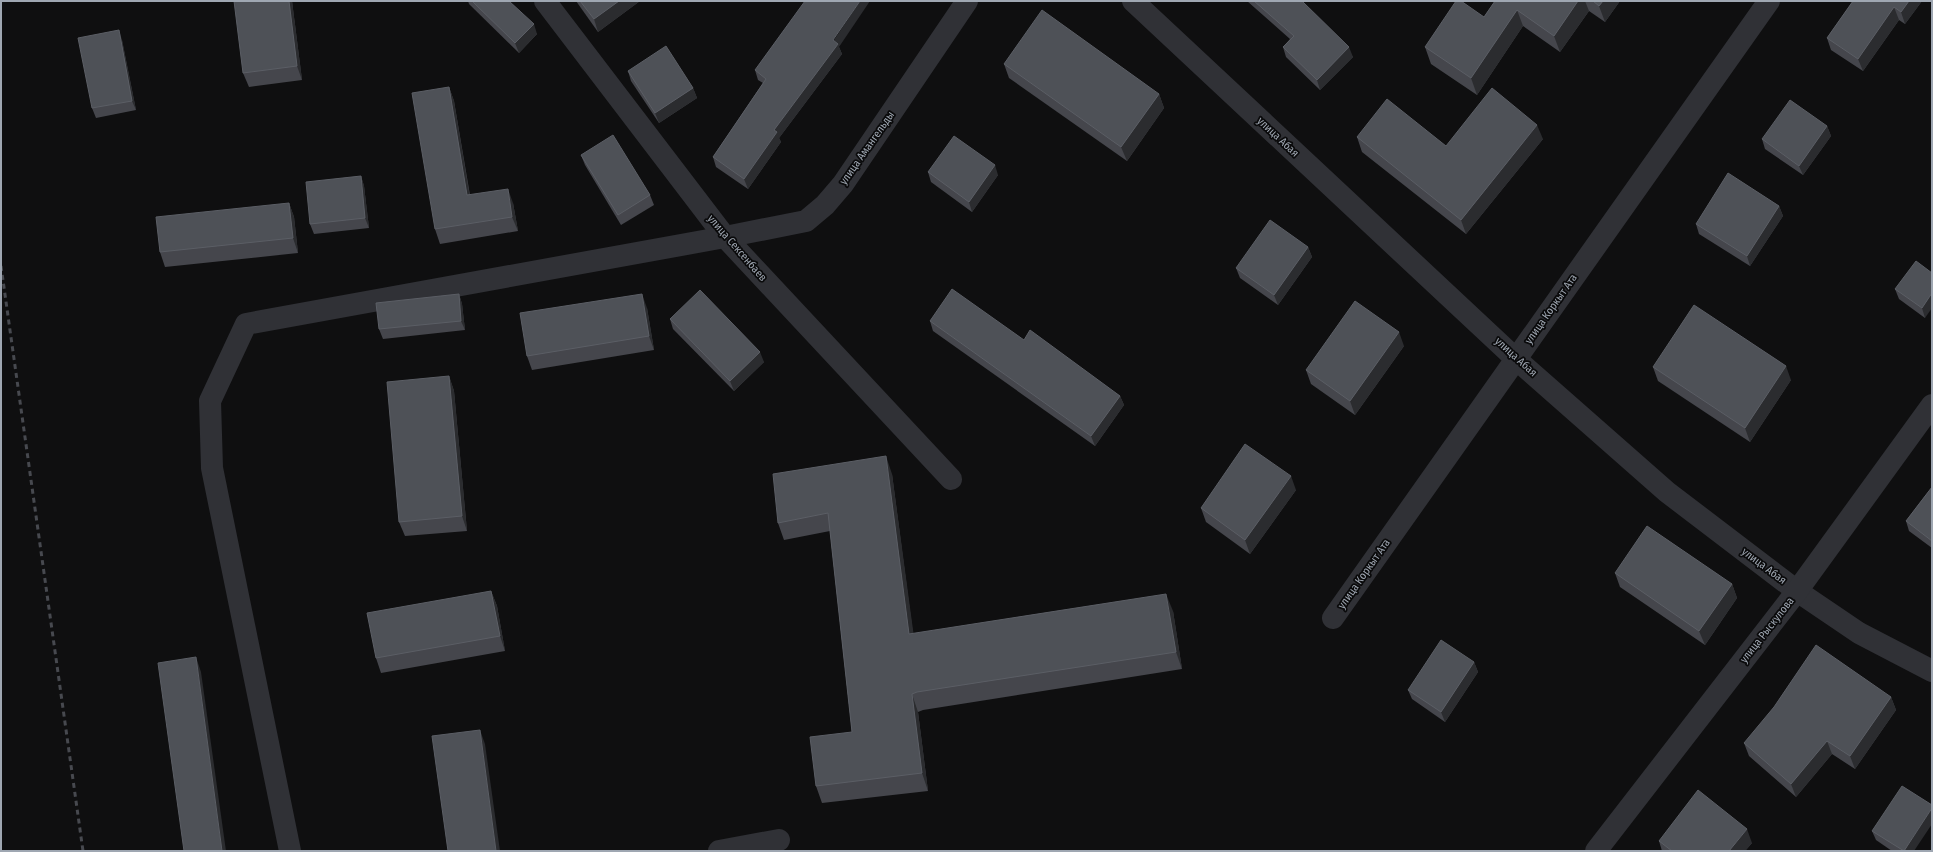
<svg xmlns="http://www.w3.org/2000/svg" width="1933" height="852" font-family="'Fira Sans Condensed',sans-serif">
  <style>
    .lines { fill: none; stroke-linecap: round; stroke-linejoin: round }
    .minor { stroke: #303136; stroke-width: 22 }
    .rail { stroke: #47494f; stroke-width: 3; stroke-dasharray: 5 4; stroke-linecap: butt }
    .wall { fill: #45464c }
    .shaded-wall { fill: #2b2c2f }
    .building { fill: #4e5157; stroke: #5b5e65 }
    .labels { text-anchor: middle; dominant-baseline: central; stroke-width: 3.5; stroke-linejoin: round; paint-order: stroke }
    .street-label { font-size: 11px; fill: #9fa7b2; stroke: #0a0a0b }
  </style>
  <rect width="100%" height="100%" fill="#0f0f10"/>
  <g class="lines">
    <g class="minor">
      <path d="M 545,1 L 725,237 L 951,479"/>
      <path d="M 1133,1 L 1516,359 L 1667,492 L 1797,591 L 1859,633 L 1932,671"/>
      <path d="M 1333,618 L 1769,1"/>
      <path d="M 290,851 L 212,468 L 210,401 L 246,324 L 725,237 L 806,221 L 825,205 L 843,184 L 967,1"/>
      <path d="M 719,851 L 779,840"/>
      <path d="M 1596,851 L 1797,591 L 1932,405"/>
    </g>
    <path class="rail" d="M 1,266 L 83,851"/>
  </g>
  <g class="wall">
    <path d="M 292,1 L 302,80 L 249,87 L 243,73 Z"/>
    <path d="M 468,1 L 509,1 L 537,34 L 519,53 L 469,4 Z"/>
    <path d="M 576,1 L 640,1 L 598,32 Z"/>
    <path d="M 1247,1 L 1302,1 L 1353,57 L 1320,90 L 1286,57 L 1283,47 L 1290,39 Z"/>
    <path d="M 1495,1 L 1620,1 L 1605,22 L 1589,11 L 1560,52 L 1523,26 L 1477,95 L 1431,64 L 1425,47 L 1484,17 Z"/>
    <path d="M 1853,1 L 1922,1 L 1905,24 L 1899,20 L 1863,71 L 1831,50 L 1827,38 Z"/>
    <path d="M 122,40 L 136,110 L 96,118 L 92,108 Z"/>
    <path d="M 839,47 L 842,54 L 779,138 L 781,142 L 748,189 L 716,167 L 713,157 L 763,83 L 758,80 L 755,70 Z"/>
    <path d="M 1004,64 L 1159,94 L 1164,108 L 1127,161 L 1009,78 Z"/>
    <path d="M 628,71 L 693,88 L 697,98 L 659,123 L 631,81 Z"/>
    <path d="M 449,87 L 454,101 L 470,195 L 513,203 L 518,231 L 440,244 L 435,229 Z"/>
    <path d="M 1827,126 L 1831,136 L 1803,175 L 1765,149 L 1762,139 Z"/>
    <path d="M 1357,137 L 1446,146 L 1543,139 L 1466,234 L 1362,152 Z"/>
    <path d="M 581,155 L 650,195 L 654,205 L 621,225 L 585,165 Z"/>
    <path d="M 928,172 L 998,175 L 972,212 L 931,182 Z"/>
    <path d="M 361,176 L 364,186 L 369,228 L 314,234 L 310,224 Z"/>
    <path d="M 289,203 L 294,217 L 298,253 L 165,267 L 160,252 Z"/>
    <path d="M 1779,206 L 1783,216 L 1750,266 L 1699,234 L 1696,224 Z"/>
    <path d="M 1308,247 L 1312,257 L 1278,305 L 1240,278 L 1236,268 Z"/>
    <path d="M 1932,273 L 1925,318 L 1899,299 L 1895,289 Z"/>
    <path d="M 459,294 L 462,304 L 465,330 L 383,339 L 379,329 Z"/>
    <path d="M 647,308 L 654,350 L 532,370 L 527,356 Z"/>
    <path d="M 670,319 L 764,362 L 734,391 L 673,329 Z"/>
    <path d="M 930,321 L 1024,340 L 1120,396 L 1124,405 L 1095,446 L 933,331 Z"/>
    <path d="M 1404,346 L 1355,415 L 1311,384 L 1306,370 Z"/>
    <path d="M 1653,367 L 1791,380 L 1750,442 L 1658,381 Z"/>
    <path d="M 449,376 L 454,391 L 467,531 L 405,536 L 399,522 Z"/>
    <path d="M 892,474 L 913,634 L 1173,611 L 1182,669 L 923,710 L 918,712 L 928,791 L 822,803 L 816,786 L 852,732 L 830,531 L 784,540 L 778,523 Z"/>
    <path d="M 1932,487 L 1932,548 L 1909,531 L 1906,521 Z"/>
    <path d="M 1296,490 L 1250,554 L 1206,522 L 1201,508 Z"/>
    <path d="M 1615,573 L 1732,584 L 1737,598 L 1705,645 L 1620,587 Z"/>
    <path d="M 491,591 L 497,606 L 505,651 L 381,673 L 376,658 Z"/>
    <path d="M 1474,662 L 1478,672 L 1445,722 L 1412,699 L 1408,690 Z"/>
    <path d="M 1891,697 L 1896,710 L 1855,769 L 1832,754 L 1796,797 L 1749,756 L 1744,743 Z"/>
    <path d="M 1872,831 L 1914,851 L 1892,851 L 1876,840 Z"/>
    <path d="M 1659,841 L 1752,843 L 1745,851 L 1662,851 Z"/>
  </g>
  <g class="shaded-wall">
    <path d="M 289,1 L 292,1 L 302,80 L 297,66 Z"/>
    <path d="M 619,1 L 640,1 L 598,32 L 594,19 Z"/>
    <path d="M 860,1 L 870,1 L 839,47 L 842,54 L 779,138 L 781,142 L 748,189 L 744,179 L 774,130 Z"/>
    <path d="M 1578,1 L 1585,1 L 1589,11 L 1560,52 L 1554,36 Z"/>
    <path d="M 1603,1 L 1620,1 L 1605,22 L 1599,6 Z"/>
    <path d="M 1909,1 L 1922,1 L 1905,24 L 1901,12 Z"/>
    <path d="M 1894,7 L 1899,20 L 1863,71 L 1858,59 Z"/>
    <path d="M 1517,10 L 1523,26 L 1477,95 L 1471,78 Z"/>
    <path d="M 534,24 L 537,34 L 519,53 L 515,43 Z"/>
    <path d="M 119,30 L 122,40 L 136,110 L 132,101 Z"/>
    <path d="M 1349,47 L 1353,57 L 1320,90 L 1317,80 Z"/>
    <path d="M 449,87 L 454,101 L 472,210 L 467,195 Z"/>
    <path d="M 693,88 L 697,98 L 659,123 L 655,113 Z"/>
    <path d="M 1159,94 L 1164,108 L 1127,161 L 1121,147 Z"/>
    <path d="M 1537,125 L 1543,139 L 1466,234 L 1461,220 Z"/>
    <path d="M 1827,126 L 1831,136 L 1803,175 L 1799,166 Z"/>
    <path d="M 995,165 L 998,175 L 972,212 L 969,202 Z"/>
    <path d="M 361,176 L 364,186 L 369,228 L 365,218 Z"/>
    <path d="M 508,189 L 513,203 L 518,231 L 512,217 Z"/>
    <path d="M 289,203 L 294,217 L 298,253 L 293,238 Z"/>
    <path d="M 1779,206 L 1783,216 L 1750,266 L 1747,256 Z"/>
    <path d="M 1308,247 L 1312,257 L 1278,305 L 1274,295 Z"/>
    <path d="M 1932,293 L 1932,308 L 1925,318 L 1922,308 Z"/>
    <path d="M 459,294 L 462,304 L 465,330 L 461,321 Z"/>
    <path d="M 642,294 L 647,308 L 654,350 L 649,336 Z"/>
    <path d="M 1399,332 L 1404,346 L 1355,415 L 1350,401 Z"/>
    <path d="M 760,352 L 764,362 L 734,391 L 730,381 Z"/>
    <path d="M 1786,366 L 1791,380 L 1750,442 L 1745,428 Z"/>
    <path d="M 449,376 L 454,391 L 467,531 L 462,516 Z"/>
    <path d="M 1120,396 L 1124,405 L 1095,446 L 1091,436 Z"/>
    <path d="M 886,456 L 892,474 L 916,652 L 909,634 Z"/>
    <path d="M 1291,476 L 1296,490 L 1250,554 L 1245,540 Z"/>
    <path d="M 1732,584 L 1737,598 L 1705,645 L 1699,631 Z"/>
    <path d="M 491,591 L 497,606 L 505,651 L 500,636 Z"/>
    <path d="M 1166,594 L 1173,611 L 1182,669 L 1176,652 Z"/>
    <path d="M 196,657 L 201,672 L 226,851 L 222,851 Z"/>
    <path d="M 1474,662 L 1478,672 L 1445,722 L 1441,712 Z"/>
    <path d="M 912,694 L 918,712 L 928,791 L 922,773 Z"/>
    <path d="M 1891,697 L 1896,710 L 1855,769 L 1850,756 Z"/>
    <path d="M 480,730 L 485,744 L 500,851 L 496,851 Z"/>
    <path d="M 1827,741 L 1832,754 L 1796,797 L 1791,784 Z"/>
    <path d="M 1932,808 L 1932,824 L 1914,851 L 1904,851 Z"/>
    <path d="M 1747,829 L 1752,843 L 1745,851 L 1729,851 Z"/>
  </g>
  <g class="building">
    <path d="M 234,1 L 289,1 L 297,66 L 243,73 Z"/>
    <path d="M 472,1 L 509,1 L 534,24 L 515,43 Z"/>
    <path d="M 580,1 L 619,1 L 594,19 Z"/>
    <path d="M 805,1 L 860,1 L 833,40 L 838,44 L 774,130 L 777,132 L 744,179 L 713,157 L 766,79 L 755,70 Z"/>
    <path d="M 1254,1 L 1302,1 L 1349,47 L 1317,80 L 1283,47 L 1294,36 Z"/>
    <path d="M 1456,1 L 1461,1 L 1484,17 L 1495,1 L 1578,1 L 1554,36 L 1517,10 L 1471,78 L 1425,47 Z"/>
    <path d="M 1593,1 L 1603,1 L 1599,6 Z"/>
    <path d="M 1853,1 L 1909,1 L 1901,12 L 1894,7 L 1858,59 L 1827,38 Z"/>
    <path d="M 1042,10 L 1159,94 L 1121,147 L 1004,64 Z"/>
    <path d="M 119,30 L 132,101 L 92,108 L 78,38 Z"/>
    <path d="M 666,46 L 693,88 L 655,113 L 628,71 Z"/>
    <path d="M 449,87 L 467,195 L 508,189 L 512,217 L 435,229 L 412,93 Z"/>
    <path d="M 1492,88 L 1537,125 L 1461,220 L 1357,137 L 1387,99 L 1446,146 Z"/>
    <path d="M 1790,100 L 1827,126 L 1799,166 L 1762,139 Z"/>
    <path d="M 613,135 L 650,195 L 618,215 L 581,155 Z"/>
    <path d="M 954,136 L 995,165 L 969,202 L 928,172 Z"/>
    <path d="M 1728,173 L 1779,206 L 1747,256 L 1696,224 Z"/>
    <path d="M 361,176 L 365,218 L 310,224 L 306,182 Z"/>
    <path d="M 289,203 L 293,238 L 160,252 L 156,217 Z"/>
    <path d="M 1270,220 L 1308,247 L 1274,295 L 1236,268 Z"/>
    <path d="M 1916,261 L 1932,273 L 1932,293 L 1922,308 L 1895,289 Z"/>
    <path d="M 952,289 L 1024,340 L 1030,330 L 1120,396 L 1091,436 L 930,321 Z"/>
    <path d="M 700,290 L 760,352 L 730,381 L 670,319 Z"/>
    <path d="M 459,294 L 461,321 L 379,329 L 376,303 Z"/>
    <path d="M 642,294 L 649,336 L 527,356 L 520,313 Z"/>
    <path d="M 1355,301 L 1399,332 L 1350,401 L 1306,370 Z"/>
    <path d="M 1694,305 L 1786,366 L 1745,428 L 1653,367 Z"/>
    <path d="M 449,376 L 462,516 L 399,522 L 387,382 Z"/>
    <path d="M 1245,444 L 1291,476 L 1245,540 L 1201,508 Z"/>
    <path d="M 886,456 L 909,634 L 1166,594 L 1176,652 L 917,692 L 912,694 L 922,773 L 816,786 L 810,737 L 852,732 L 828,513 L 778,523 L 773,474 Z"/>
    <path d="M 1932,487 L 1932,541 L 1906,521 Z"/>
    <path d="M 1647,526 L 1732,584 L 1699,631 L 1615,573 Z"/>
    <path d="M 491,591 L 500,636 L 376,658 L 367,613 Z"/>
    <path d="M 1441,640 L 1474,662 L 1441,712 L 1408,690 Z"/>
    <path d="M 1816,645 L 1891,697 L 1850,756 L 1827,741 L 1791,784 L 1744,743 L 1774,707 Z"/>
    <path d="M 196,657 L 222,851 L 184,851 L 158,663 Z"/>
    <path d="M 480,730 L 496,851 L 448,851 L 432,736 Z"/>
    <path d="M 1902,786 L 1932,805 L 1932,808 L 1904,851 L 1872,831 Z"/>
    <path d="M 1698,790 L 1747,829 L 1729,851 L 1672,851 L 1659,841 Z"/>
  </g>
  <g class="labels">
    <g class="street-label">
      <text transform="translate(1278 137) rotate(43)">улица Абая</text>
      <text transform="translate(867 148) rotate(-55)">улица Амангельды</text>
      <text transform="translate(737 248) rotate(49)">улица Сексенбаев</text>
      <text transform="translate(1551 309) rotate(-55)">улица Коркыт Ата</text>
      <text transform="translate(1516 357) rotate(42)">улица Абая</text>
      <text transform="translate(1764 566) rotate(37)">улица Абая</text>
      <text transform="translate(1364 574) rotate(-55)">улица Коркыт Ата</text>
      <text transform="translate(1767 630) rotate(-52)">улица Рыскулова</text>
    </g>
  </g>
  <rect width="1933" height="852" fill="none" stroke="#9fa7b2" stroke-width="4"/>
</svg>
